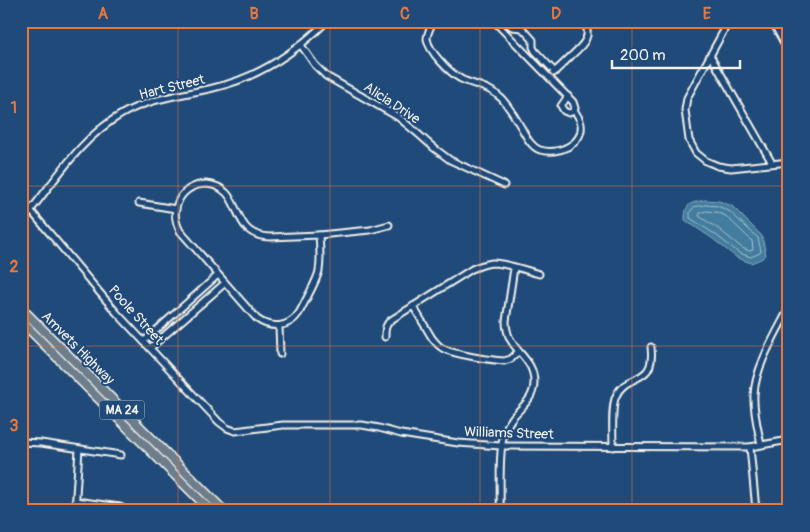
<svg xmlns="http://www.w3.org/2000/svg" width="810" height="532" font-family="Pangolin,sans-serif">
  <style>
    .water { fill: #437b9e; stroke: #8aaabc }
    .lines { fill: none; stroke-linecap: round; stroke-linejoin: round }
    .shore { stroke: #adc2ca; stroke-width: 1 }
    .minor-casing { stroke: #f4f1e8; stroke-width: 9 }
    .highway-casing { stroke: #f4f1e8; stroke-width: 11 }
    .minor { stroke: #1f4a7a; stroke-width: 5 }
    .highway { stroke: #6c7d8b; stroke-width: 8 }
    .grid { fill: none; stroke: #ea7738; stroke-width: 1; stroke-opacity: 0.55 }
    .labels { text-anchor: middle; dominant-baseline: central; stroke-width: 4; stroke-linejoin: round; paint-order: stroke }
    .shield { fill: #1f4a7a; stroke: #b4bfc7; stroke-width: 1 }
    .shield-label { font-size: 12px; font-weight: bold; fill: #f4f1e8 }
    .street-label { font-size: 14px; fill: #f4f1e8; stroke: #1f4a7a }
    .neatline { fill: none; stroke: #ea7738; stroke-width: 2 }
    .grid-label { font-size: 16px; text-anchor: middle; font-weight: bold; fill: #ea7738 }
  </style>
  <rect width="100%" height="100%" fill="#1f4a7a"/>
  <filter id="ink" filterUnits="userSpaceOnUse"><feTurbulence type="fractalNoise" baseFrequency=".02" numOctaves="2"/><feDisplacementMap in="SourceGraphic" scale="10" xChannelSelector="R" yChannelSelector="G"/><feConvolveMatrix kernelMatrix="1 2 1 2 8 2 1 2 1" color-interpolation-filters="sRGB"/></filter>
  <g filter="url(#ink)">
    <path class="water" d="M 705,200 L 719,201 L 732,206 L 762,236 L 766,255 L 761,259 L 751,263 L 737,258 L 713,239 L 685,220 C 685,203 690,203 705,200 Z"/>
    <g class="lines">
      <g class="shore">
        <path d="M 706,205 L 718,206 L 729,211 L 758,238 L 761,251 L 760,253 L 751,257 L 739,253 L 716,235 L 690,218 L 690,212 L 694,207 Z"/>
        <path d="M 706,211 L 716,212 L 726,216 L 752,241 L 753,250 L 750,251 L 742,248 L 720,230 L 699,216 L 700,213 Z"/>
      </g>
      <g class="minor-casing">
        <g id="minor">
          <path d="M 433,21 C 431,27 427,33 427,39 C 429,52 450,73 461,79 C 476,86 489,86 502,99 C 508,106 514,115 519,124 C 525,133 529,146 540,150 C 557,155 584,145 581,124 C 580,118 577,115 574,110"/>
          <path d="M 494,21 L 573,102 L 575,108 L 572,112 L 569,113 L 564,111 L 561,106 L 568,96"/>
          <path d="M 504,21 L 512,27 L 522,28 L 533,40 L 533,47 L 535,51 L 555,72"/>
          <path d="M 729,21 L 687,98 L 685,110 L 689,140 L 696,153 L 706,161 L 718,166 L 731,168 L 789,162"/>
          <path d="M 772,21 L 789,52"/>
          <path d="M 301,45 L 315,65 L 326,76 L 398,117 L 416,132 L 434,148 L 450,160 L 504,185"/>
          <path d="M 710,55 L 772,163"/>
          <path d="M 553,73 C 559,68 565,62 571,56 C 582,46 594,36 583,21"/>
          <path d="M 206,184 C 246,187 227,236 270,237 L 319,235 C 320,247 321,259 319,271 C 317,279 312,288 308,296 C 305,301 302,308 299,313 C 289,328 271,329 257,319 L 180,231 C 168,209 181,185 206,184 Z"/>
          <path d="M 139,203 L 176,209"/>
          <path d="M 31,211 L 116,312 L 219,422 L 227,428 L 235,431 L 283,425 L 362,425 L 379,428 L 401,434 L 458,443 L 501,446 L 750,447 L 789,440"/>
          <path d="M 21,222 C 53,185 78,139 122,114 C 150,98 182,95 213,88 C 257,78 295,53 327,21"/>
          <path d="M 319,235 L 370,230 L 389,225"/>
          <path d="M 413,306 L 432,338 C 436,343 439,347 444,349 C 456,355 491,360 504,361 L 511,359 L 518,352"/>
          <path d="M 279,326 L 280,354"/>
          <path d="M 385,337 C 385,330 385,325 391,320 L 472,269 C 479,266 485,264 492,263 C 506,263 525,270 539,274"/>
          <path d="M 144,341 L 218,275"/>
          <path d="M 150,348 L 225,283"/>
          <path d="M 21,442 L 41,443 L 121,455"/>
          <path d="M 761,445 C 758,429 753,411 754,395 C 755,367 777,332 789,308"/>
          <path d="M 613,447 C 613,434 611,406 616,396 C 626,372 656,386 651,347"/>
          <path d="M 750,447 L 756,510"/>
          <path d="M 76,501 L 120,507 L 128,511"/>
          <path d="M 75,511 L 79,449"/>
          <path d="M 500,511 C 501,489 498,454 504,434 C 506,428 509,422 513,417 C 523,405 534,399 534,382 C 534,355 506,351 506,321 L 514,268"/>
          <path d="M 714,511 L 721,509 L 789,511"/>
        </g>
      </g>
      <g class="highway-casing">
        <g id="highway">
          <path d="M 21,308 L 224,511"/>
          <path d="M 21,321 L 211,511"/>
        </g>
      </g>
      <use href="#minor" class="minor"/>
      <use href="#highway" class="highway"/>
    </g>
  </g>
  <path class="grid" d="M 178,21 L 178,511M 330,21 L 330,511M 480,21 L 480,511M 632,21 L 632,511M 21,186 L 789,186M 21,346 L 789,346"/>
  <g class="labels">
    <rect class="shield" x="99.5" y="400.5" width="45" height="19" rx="4"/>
    <g class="shield-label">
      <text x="122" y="410">MA 24</text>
    </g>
    <g class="street-label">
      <text transform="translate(172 87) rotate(-14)">Hart Street</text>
      <text transform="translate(392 103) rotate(33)">Alicia Drive</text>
      <text transform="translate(136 315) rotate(48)">Poole Street</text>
      <text transform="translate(78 348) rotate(45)">Amvets Highway</text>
      <text transform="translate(509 433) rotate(2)">Williams Street</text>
    </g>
  </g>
  <rect width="810" height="532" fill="none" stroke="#1f4a7a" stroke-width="55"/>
  <path d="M612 60v8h128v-8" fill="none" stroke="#f4f1e8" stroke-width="2.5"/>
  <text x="620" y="60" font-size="15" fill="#f4f1e8" stroke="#1f4a7a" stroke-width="4" paint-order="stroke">200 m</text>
  <rect x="28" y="28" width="754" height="476" class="neatline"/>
  <g class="grid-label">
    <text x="103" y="19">A</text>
    <text x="254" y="19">B</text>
    <text x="405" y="19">C</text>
    <text x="556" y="19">D</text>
    <text x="707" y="19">E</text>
    <text x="14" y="113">1</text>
    <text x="14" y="272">2</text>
    <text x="14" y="431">3</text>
  </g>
</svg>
